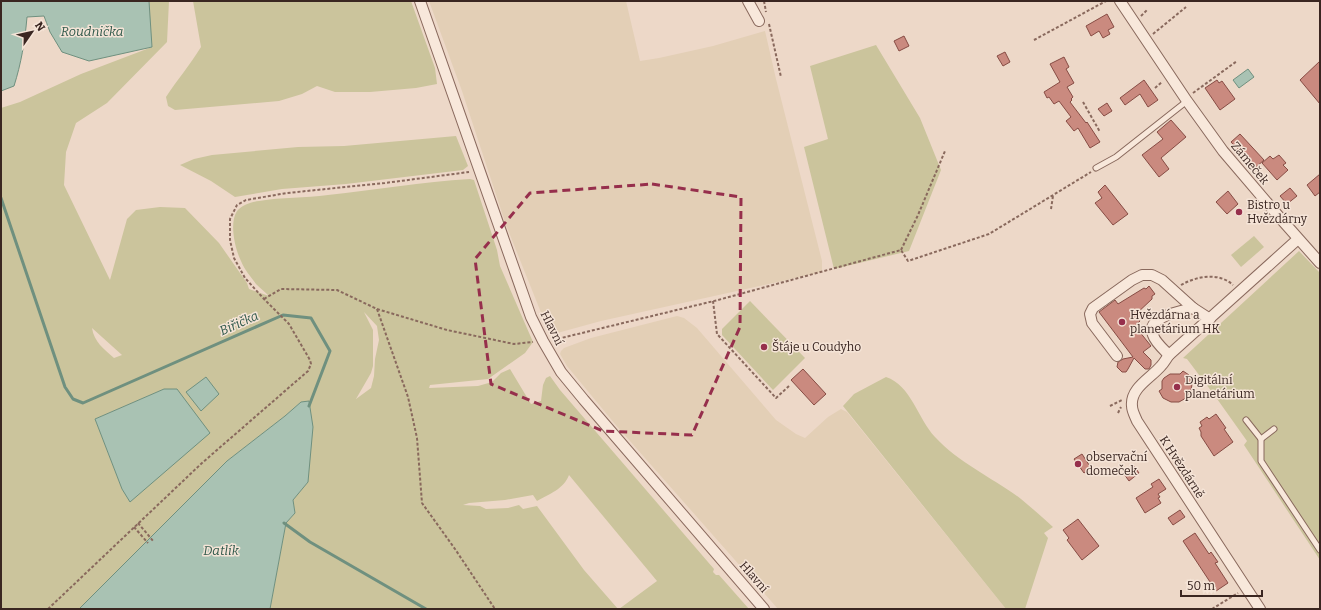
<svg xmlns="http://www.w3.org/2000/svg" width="1321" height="610" font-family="Bitter,serif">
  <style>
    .farmland { fill: #e3cfb6 }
    .green { fill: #cbc49c; fill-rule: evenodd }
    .water { fill: #a9c2b3; stroke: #6f907f }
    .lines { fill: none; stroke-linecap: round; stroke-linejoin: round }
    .stream { stroke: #6f907f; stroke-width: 3 }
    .building { fill: #ca8a7f; stroke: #874c44 }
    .service-casing { stroke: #89695d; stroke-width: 7 }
    .minor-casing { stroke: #89695d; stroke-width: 12 }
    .path { stroke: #89695d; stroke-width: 2; stroke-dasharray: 3 2; stroke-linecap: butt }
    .service { stroke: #f8e8db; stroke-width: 5 }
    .minor { stroke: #f8e8db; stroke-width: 10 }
    .marked { fill: none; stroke: #962f4c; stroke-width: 3; stroke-dasharray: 8 5; stroke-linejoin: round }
    .poi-dot { fill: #962f4c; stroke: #f5e4d7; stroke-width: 1.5 }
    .labels { text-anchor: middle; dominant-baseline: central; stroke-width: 3; stroke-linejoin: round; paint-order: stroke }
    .street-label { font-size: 12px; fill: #3a2621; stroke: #f5e4d7 }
    .poi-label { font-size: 12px; fill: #3a2621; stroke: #f5e4d7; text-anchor: start }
    .water-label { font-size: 13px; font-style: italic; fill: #30594b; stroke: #f5e4d7 }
  </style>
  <rect width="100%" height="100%" fill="#edd8c8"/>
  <g class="farmland">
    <path d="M 429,1 L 626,1 L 640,61 L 659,58 L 713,46 L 765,31 L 776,79 L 822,261 L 822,270 L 818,273 L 601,321 L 550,335 L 506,225 L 462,91 Z"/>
    <path d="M 677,316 L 684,318 L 697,328 L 776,420 L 796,434 L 805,438 L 828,417 L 841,409 L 847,412 L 1006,609 L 778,609 L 615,424 L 567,366 L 560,354 L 561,351 L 564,348 L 591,338 Z"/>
  </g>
  <g class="green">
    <path d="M 147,1 L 169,1 L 167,42 L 107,103 L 76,123 L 66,152 L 64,185 L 110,280 L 127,219 L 136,210 L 160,207 L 185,208 L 219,243 L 247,283 L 249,289 L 269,296 C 265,292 260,288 256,284 C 251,277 244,269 241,261 C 235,249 229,223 237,211 C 242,205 251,202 259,201 C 282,197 305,198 328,195 C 375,190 422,182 470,179 L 474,180 L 497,250 L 500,266 L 533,342 L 525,353 L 488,379 L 430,385 L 429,388 L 478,386 L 492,382 L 501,373 L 510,369 L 531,404 L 541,401 L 543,385 L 546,378 L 550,376 L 560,390 L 714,569 L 713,572 L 716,575 L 719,575 L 749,609 L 619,609 L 657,581 L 569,475 C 564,489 549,494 537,501 L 533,495 L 505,500 L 469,503 L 463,505 L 480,506 L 486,509 L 508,508 L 519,505 L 523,509 L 537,506 L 584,570 L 618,609 L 270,609 L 286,523 L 295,513 L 293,500 L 308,482 L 301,402 L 285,416 L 227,461 L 79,609 L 1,609 L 1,108 L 20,102 L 81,74 L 152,47 ZM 364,312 L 377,326 L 379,340 L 375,359 L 374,376 L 371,388 L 356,399 L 371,373 L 373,366 L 373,330 ZM 92,328 L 122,355 L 114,358 C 104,349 94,342 92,328 ZM 164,389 L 130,501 L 122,489 L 95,419 Z"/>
    <path d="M 193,1 L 411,1 L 435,68 L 437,84 L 416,88 L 370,92 L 335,92 L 317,86 L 302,94 L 279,101 L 175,110 L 168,106 L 166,97 C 177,80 190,65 201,47 Z"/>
    <path d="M 876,45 L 920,118 L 941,170 L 909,251 L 834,269 L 804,147 L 828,139 L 810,66 Z"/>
    <path d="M 456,136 L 468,166 L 463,170 L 346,184 L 282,189 L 235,197 L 211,181 L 180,165 L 194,159 L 212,155 L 298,147 L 344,146 Z"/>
    <path d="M 1254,236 L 1264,247 L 1241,267 L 1231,255 Z"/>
    <path d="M 1299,251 L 1320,273 L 1320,560 L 1244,445 L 1247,441 L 1215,396 L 1187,359 L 1183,358 Z"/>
    <path d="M 750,301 L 805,358 L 773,390 L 722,335 L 722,329 Z"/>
    <path d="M 886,377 C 911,385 918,419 935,437 C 959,463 993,478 1021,499 C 1032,508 1043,518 1053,527 L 1044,533 L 1048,538 L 1025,609 L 1006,609 L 843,406 L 854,394 Z"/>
  </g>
  <g class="water">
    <path d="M 1,1 L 149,1 L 152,47 L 89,61 L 62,52 L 50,32 L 44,16 L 27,17 C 25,41 21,64 14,86 L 1,91 Z"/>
    <path d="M 1248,69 L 1254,77 L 1239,88 L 1233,80 Z"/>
    <path d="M 206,377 L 219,394 L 201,411 L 186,392 Z"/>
    <path d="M 164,389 L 177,389 L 210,433 L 130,502 L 122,489 L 95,419 Z"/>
    <path d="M 309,401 L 313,427 L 308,482 L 293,500 L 295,513 L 286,523 L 270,609 L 79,609 L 227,461 L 285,416 L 301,402 Z"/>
  </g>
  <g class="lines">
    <g class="stream">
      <path d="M 1,198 L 65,387 L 73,399 L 83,403 L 283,315 L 311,318 L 330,351 L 309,406"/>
      <path d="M 284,523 L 310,542 L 426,609"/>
    </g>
  </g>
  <g class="building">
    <path d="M 1107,14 L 1114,27 L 1108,30 L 1110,34 L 1103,38 L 1099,31 L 1091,36 L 1086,26 Z"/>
    <path d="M 904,36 L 909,46 L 899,51 L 894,41 Z"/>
    <path d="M 1005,52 L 1010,62 L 1003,66 L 997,56 Z"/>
    <path d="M 1064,57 L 1069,67 L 1066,69 L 1074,83 L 1067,87 L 1073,97 L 1071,99 L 1072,100 L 1070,102 L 1086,123 L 1087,122 L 1100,142 L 1090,148 L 1078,128 L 1074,131 L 1066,121 L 1071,117 L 1059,101 L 1054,104 L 1049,97 L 1047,98 L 1044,92 L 1060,82 L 1050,64 Z"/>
    <path d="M 1320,61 L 1320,104 L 1300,80 Z"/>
    <path d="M 1144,80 L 1158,100 L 1148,107 L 1140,94 L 1125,105 L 1120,98 Z"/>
    <path d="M 1217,80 L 1219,83 L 1222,81 L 1235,99 L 1220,110 L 1205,88 Z"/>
    <path d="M 1107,103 L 1112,111 L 1104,116 L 1098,109 Z"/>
    <path d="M 1171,120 L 1186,137 L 1161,158 L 1169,169 L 1159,177 L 1142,155 L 1163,139 L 1157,132 Z"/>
    <path d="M 1240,134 L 1264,160 L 1255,168 L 1231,142 Z"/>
    <path d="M 1279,155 L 1286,163 L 1283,165 L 1288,170 L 1277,180 L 1262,163 L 1270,156 L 1273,159 Z"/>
    <path d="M 1320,174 L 1320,192 L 1315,196 L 1307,185 Z"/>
    <path d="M 1105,185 L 1128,214 L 1113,225 L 1095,203 L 1102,198 L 1098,192 Z"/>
    <path d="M 1290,188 L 1297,196 L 1287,204 L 1280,196 Z"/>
    <path d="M 1228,191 L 1238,204 L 1227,214 L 1216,202 Z"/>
    <path d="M 1149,286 L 1155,294 L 1152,296 L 1152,299 L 1135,315 L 1140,321 L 1135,326 L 1151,346 L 1143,352 L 1151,360 L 1151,365 L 1149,369 L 1145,369 L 1134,358 L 1128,369 L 1126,372 L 1122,372 L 1117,367 L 1118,362 L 1123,359 L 1133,357 L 1099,312 L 1115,300 L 1118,304 L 1144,288 L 1146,289 Z"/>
    <path d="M 803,369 L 826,394 L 814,405 L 791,380 Z"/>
    <path d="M 1183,371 L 1189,375 L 1192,384 L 1191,391 L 1186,398 L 1179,402 L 1171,402 L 1163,398 L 1159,391 L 1162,389 L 1162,381 L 1164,378 L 1170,374 L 1180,374 Z"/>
    <path d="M 1216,414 L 1226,428 L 1224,429 L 1233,442 L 1214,456 L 1201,436 L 1201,432 L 1199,428 L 1202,426 L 1200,422 L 1207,417 L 1209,419 Z"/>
    <path d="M 1082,454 L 1091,468 L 1084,473 L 1074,459 Z"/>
    <path d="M 1134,466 L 1139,473 L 1129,481 L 1124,474 Z"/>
    <path d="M 1159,479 L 1166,489 L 1158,494 L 1160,497 L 1158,498 L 1161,503 L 1145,513 L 1136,498 L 1153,487 L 1151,484 Z"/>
    <path d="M 1180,510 L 1185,517 L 1173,525 L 1168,518 Z"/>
    <path d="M 1078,519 L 1099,546 L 1082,560 L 1067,540 L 1069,538 L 1063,530 Z"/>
    <path d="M 1195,533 L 1209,554 L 1211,552 L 1218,562 L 1215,563 L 1228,583 L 1216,591 L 1183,541 Z"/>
  </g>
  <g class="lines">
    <g class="service-casing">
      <g id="service">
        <path d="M 1096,168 L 1116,157 L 1187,101"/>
        <path d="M 1246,420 L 1261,439 L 1261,461 L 1320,550"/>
        <path d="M 1261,439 L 1274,429"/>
      </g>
    </g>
    <g class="minor-casing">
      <g id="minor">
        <path d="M 420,1 L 531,317 L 543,341 L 561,372 L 584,400 L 764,609"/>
        <path d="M 748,1 L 759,21"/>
        <path d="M 1120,1 L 1187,101 L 1223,151 L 1281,219 L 1320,263"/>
        <path d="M 1169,355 C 1164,350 1155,342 1153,335 C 1145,317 1181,311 1193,308 L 1210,319"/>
        <path d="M 1117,356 L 1092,323 L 1090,314 L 1093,308 L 1132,280 L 1142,275 L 1152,275 L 1162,280 L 1193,308"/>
        <path d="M 1260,609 L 1137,421 C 1135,416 1132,411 1132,406 C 1130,388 1151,378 1161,366 C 1164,363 1166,359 1169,355 L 1298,239"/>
      </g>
    </g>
    <g class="path">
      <path d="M 764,1 L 766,12"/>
      <path d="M 1141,16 L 1147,10"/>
      <path d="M 769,24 L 781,77"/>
      <path d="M 1153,34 L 1186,7"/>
      <path d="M 1034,40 L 1106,1"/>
      <path d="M 1155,88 L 1162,82"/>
      <path d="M 1193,93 L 1237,61"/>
      <path d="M 1083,102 L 1100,132"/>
      <path d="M 1051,209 L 1053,196"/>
      <path d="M 901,250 L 918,215 L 945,151"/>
      <path d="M 1181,285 C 1197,276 1219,272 1233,285"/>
      <path d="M 264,299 L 281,289 L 337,290 L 377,309 L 447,330 L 514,344 L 533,342"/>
      <path d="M 713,301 L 717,334 L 776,398 L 789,386"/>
      <path d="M 377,309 L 408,397 L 417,438 L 422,503 L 455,549 L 495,609"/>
      <path d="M 1137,323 L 1142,328"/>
      <path d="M 553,340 L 718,300 L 901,250 L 908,261 L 989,234 L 1091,172"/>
      <path d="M 1110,406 L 1122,400"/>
      <path d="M 1118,413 L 1121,407"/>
      <path d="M 138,523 L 154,542"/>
      <path d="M 134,527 L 148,543"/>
      <path d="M 48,609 L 202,463 L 308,371 L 311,364 L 310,360 L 289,324 L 264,299 L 245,278 L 234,258 L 230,240 L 230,219 L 237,205 L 246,200 L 287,193 L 385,183 L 469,172"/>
      <path d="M 1212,609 L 1238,593"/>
    </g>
    <use href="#service" class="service"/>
    <use href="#minor" class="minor"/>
  </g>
  <path class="marked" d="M 652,184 L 741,197 L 740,327 L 692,435 L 603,431 L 491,384 L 475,259 L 530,193 Z"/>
  <g class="poi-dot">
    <circle cx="1239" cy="212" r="4"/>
    <circle cx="1122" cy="322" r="4"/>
    <circle cx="764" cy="347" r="4"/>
    <circle cx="1177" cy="387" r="4"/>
    <circle cx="1078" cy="464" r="4"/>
  </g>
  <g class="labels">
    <g class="street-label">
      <text transform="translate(1250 163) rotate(50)">Zámeček</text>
      <text transform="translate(552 328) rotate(63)">Hlavní</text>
      <text transform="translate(1182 467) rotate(57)">K Hvězdárně</text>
      <text transform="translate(754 577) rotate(49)">Hlavní</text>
    </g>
    <g class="poi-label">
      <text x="1247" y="205">Bistro u<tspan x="1247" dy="14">Hvězdárny</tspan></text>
      <text x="1130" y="315">Hvězdárna a<tspan x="1130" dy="14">planetárium HK</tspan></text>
      <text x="772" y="347">Štáje u Coudyho</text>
      <text x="1185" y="380">Digitální<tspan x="1185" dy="14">planetárium</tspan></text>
      <text x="1086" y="457">observační<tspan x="1086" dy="14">domeček</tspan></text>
    </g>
    <g class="water-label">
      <text x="92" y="31">Roudnička</text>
      <text transform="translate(239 323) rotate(-24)">Biřička</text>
      <text x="221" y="550">Datlík</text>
    </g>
  </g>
  <rect width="1321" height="610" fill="none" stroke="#3a2621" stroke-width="4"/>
  <g transform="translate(32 32) rotate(56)" stroke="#f5e4d7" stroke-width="3" paint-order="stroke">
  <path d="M0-3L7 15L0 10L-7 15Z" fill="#3a2621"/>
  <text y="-6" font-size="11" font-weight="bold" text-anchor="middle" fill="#3a2621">N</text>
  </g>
  <path d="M1181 590v6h81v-6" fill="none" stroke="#3a2621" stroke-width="2"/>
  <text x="1187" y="590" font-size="12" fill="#3a2621" stroke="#f5e4d7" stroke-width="3" paint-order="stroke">50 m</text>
</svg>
